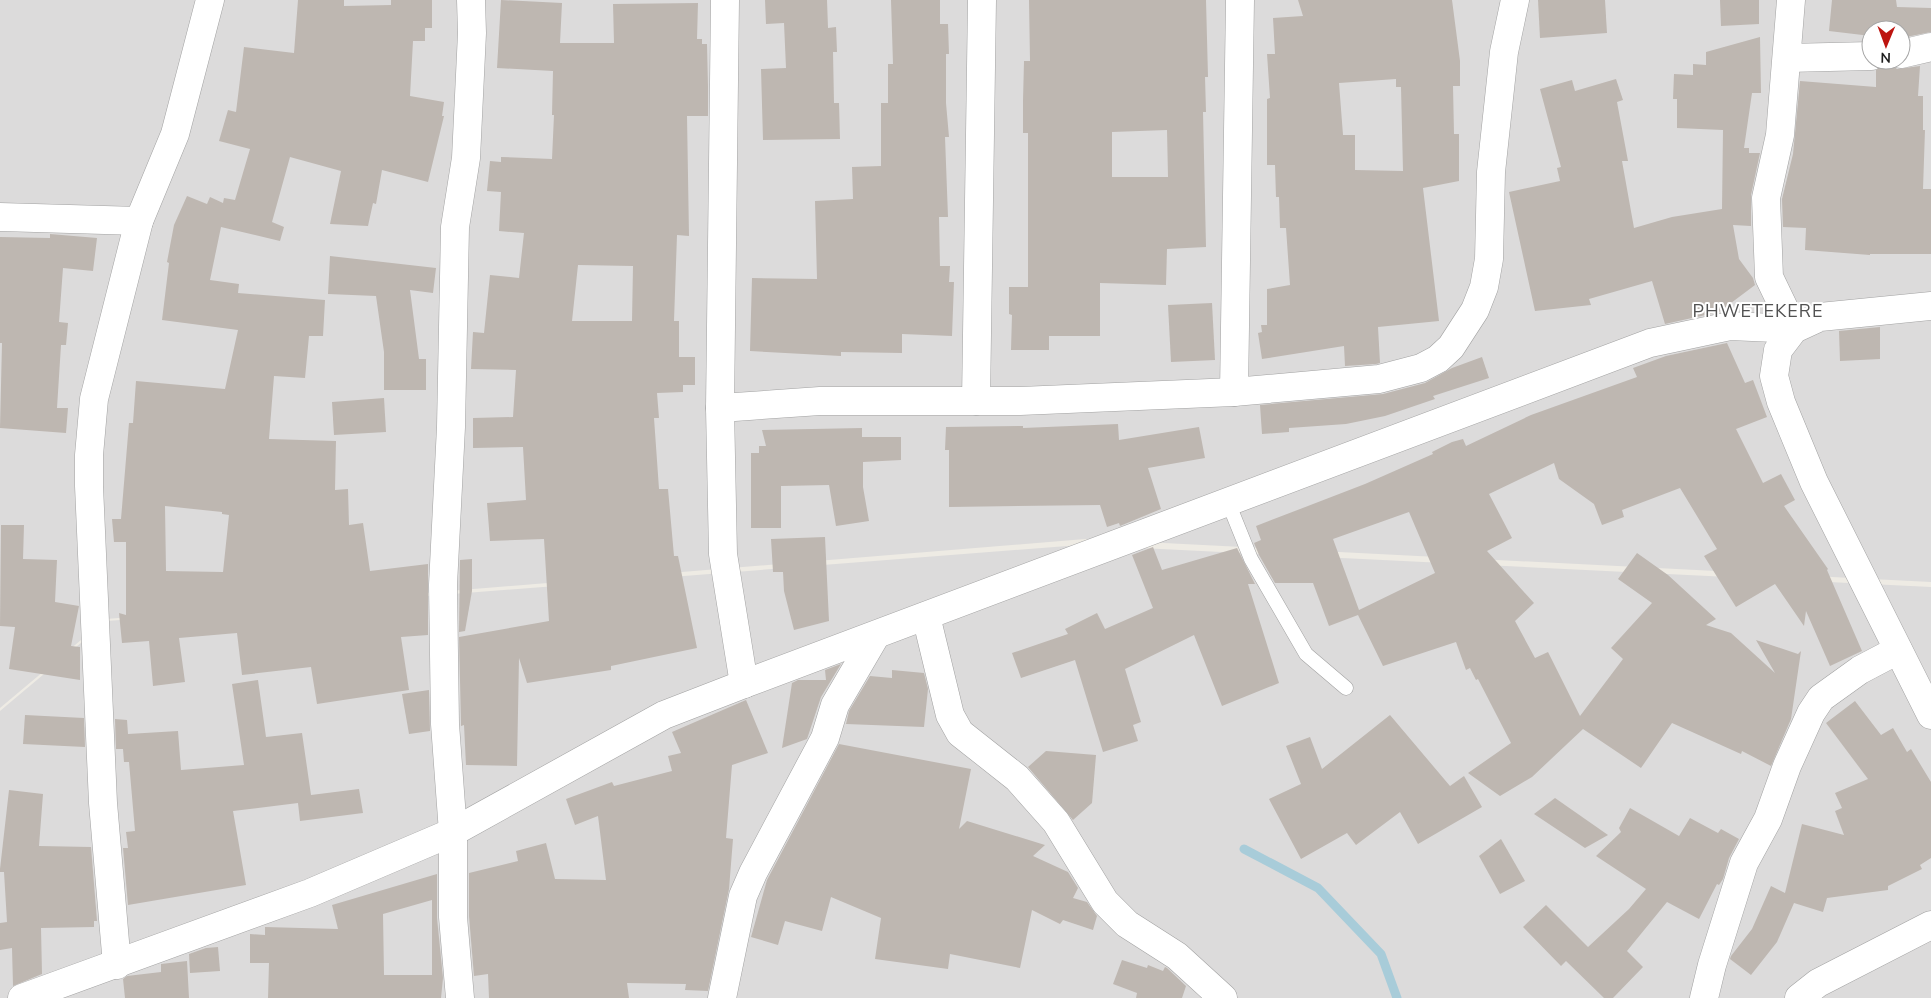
<svg xmlns="http://www.w3.org/2000/svg" width="1931" height="998" font-family="'Nunito Sans',sans-serif">
  <style>
    .residential { fill: #dcdbdb; fill-rule: evenodd }
    .lines { fill: none; stroke-linecap: round; stroke-linejoin: round }
    .stream { stroke: #a8ccd9; stroke-width: 9 }
    .building { fill: #beb7b1; fill-rule: evenodd }
    .service-casing { stroke: #a2a2a2; stroke-width: 15 }
    .minor-casing { stroke: #a2a2a2; stroke-width: 29 }
    .tertiary-casing { stroke: #a2a2a2; stroke-width: 29 }
    .service { stroke: #fff; stroke-width: 14 }
    .minor { stroke: #fff; stroke-width: 28 }
    .tertiary { stroke: #fff; stroke-width: 28 }
    .labels { text-anchor: middle; dominant-baseline: central; stroke-width: 4; stroke-linejoin: round; paint-order: stroke }
    .neighbourhood-label { font-size: 18px; letter-spacing: 1px; fill: #515151; stroke: #fff }
  </style>
  <rect width="100%" height="100%" fill="#eeebe4"/>
  <g class="residential">
    <path d="M 0,0 L 1931,0 L 1931,582 L 1085,539 L 106,619 L 0,708 ZM 1871,30 L 1901,30 L 1901,60 L 1871,60 Z"/>
    <path d="M 1080,545 L 1931,587 L 1931,998 L 0,998 L 0,711 L 107,621 Z"/>
  </g>
  <g class="lines">
    <path class="stream" d="M 1244,849 L 1318,888 L 1381,954 L 1397,998"/>
  </g>
  <g class="building">
    <path d="M 298,0 L 344,0 L 344,6 L 391,5 L 391,0 L 432,0 L 432,28 L 425,28 L 425,41 L 413,41 L 410,96 L 444,102 L 442,116 L 444,116 L 428,182 L 382,170 L 376,204 L 373,203 L 368,226 L 330,224 L 341,171 L 290,157 L 272,222 L 284,227 L 280,241 L 221,227 L 210,280 L 239,284 L 238,293 L 325,300 L 323,336 L 309,336 L 305,378 L 274,376 L 269,439 L 336,441 L 335,490 L 348,489 L 349,525 L 363,523 L 370,571 L 428,564 L 428,635 L 401,637 L 409,690 L 317,704 L 311,667 L 242,675 L 237,633 L 179,638 L 185,682 L 153,686 L 149,641 L 122,643 L 119,613 L 126,615 L 126,542 L 114,542 L 112,519 L 121,519 L 129,423 L 133,423 L 136,381 L 225,389 L 238,330 L 162,320 L 169,263 L 167,262 L 174,225 L 187,196 L 207,204 L 210,197 L 223,203 L 224,198 L 235,200 L 250,149 L 219,141 L 228,110 L 236,112 L 244,47 L 294,53 ZM 165,506 L 222,512 L 222,514 L 229,515 L 223,572 L 166,571 Z"/>
    <path d="M 501,0 L 562,3 L 560,43 L 614,43 L 613,4 L 698,3 L 697,39 L 702,39 L 702,44 L 707,44 L 708,87 L 708,116 L 687,116 L 689,236 L 677,235 L 674,321 L 679,321 L 679,357 L 695,357 L 695,385 L 683,385 L 683,392 L 657,393 L 659,418 L 654,418 L 659,489 L 668,489 L 674,556 L 678,556 L 697,648 L 611,666 L 611,670 L 527,683 L 519,658 L 517,766 L 466,765 L 464,725 L 461,726 L 461,723 L 459,637 L 549,621 L 544,539 L 490,541 L 487,503 L 526,500 L 523,447 L 473,448 L 473,418 L 513,417 L 516,370 L 471,369 L 473,332 L 484,333 L 490,275 L 519,278 L 524,233 L 499,231 L 501,192 L 487,191 L 490,161 L 501,162 L 501,157 L 552,159 L 554,115 L 552,115 L 553,71 L 497,68 ZM 578,265 L 633,266 L 632,321 L 572,321 Z"/>
    <path d="M 765,0 L 827,0 L 828,28 L 836,27 L 837,52 L 833,52 L 834,103 L 839,103 L 840,139 L 763,140 L 761,69 L 786,68 L 784,23 L 766,24 Z"/>
    <path d="M 891,0 L 940,0 L 940,24 L 948,24 L 949,54 L 946,54 L 946,103 L 949,137 L 945,137 L 948,217 L 939,217 L 940,266 L 950,266 L 949,282 L 954,282 L 952,336 L 902,334 L 902,353 L 841,352 L 841,356 L 750,351 L 752,278 L 817,279 L 815,201 L 853,199 L 852,167 L 881,166 L 881,103 L 888,103 L 888,64 L 893,64 Z"/>
    <path d="M 1029,0 L 1206,0 L 1208,77 L 1205,77 L 1206,112 L 1203,112 L 1206,247 L 1167,249 L 1166,285 L 1100,283 L 1100,336 L 1049,336 L 1049,350 L 1011,350 L 1012,315 L 1009,314 L 1009,287 L 1028,287 L 1028,133 L 1023,133 L 1023,101 L 1024,61 L 1030,61 ZM 1167,130 L 1168,177 L 1112,177 L 1112,132 Z"/>
    <path d="M 1298,0 L 1452,0 L 1460,61 L 1460,86 L 1453,86 L 1454,134 L 1459,134 L 1459,181 L 1423,188 L 1439,321 L 1378,327 L 1380,363 L 1376,364 L 1345,366 L 1344,346 L 1262,359 L 1258,333 L 1262,332 L 1261,325 L 1267,325 L 1267,289 L 1290,285 L 1286,228 L 1280,228 L 1279,197 L 1276,197 L 1275,165 L 1267,165 L 1267,99 L 1270,98 L 1267,54 L 1275,54 L 1273,18 L 1303,16 ZM 1396,79 L 1396,87 L 1401,87 L 1403,171 L 1355,170 L 1355,135 L 1343,135 L 1339,83 Z"/>
    <path d="M 1538,0 L 1605,0 L 1607,33 L 1540,38 Z"/>
    <path d="M 1720,0 L 1759,0 L 1759,24 L 1721,26 Z"/>
    <path d="M 1832,0 L 1896,0 L 1897,7 L 1931,8 L 1931,32 L 1901,38 L 1901,30 L 1871,30 L 1871,36 L 1829,31 Z"/>
    <path d="M 1760,37 L 1761,93 L 1752,93 L 1744,148 L 1749,148 L 1749,153 L 1760,153 L 1751,195 L 1751,226 L 1733,225 L 1739,259 L 1753,278 L 1755,285 L 1719,312 L 1665,324 L 1652,281 L 1589,299 L 1591,305 L 1535,311 L 1509,192 L 1560,181 L 1557,168 L 1561,167 L 1540,89 L 1572,80 L 1575,91 L 1616,79 L 1623,100 L 1617,102 L 1628,161 L 1622,161 L 1634,228 L 1672,217 L 1722,209 L 1723,130 L 1677,128 L 1677,99 L 1673,99 L 1674,74 L 1693,75 L 1693,64 L 1706,65 L 1706,52 Z"/>
    <path d="M 1886,60 L 1897,69 L 1920,66 L 1918,96 L 1923,96 L 1923,130 L 1925,130 L 1923,189 L 1931,189 L 1931,254 L 1870,254 L 1870,255 L 1805,250 L 1806,228 L 1783,227 L 1782,199 L 1793,154 L 1800,81 L 1876,87 L 1876,70 Z"/>
    <path d="M 50,234 L 97,238 L 93,271 L 63,268 L 59,322 L 68,323 L 66,345 L 61,345 L 57,408 L 68,408 L 66,433 L 0,428 L 2,343 L 0,343 L 0,237 L 50,238 Z"/>
    <path d="M 330,256 L 436,268 L 433,293 L 410,290 L 419,359 L 426,359 L 426,390 L 384,390 L 384,352 L 376,296 L 328,294 Z"/>
    <path d="M 1212,303 L 1215,360 L 1171,362 L 1168,305 Z"/>
    <path d="M 1880,327 L 1880,359 L 1840,361 L 1839,331 Z"/>
    <path d="M 1727,343 L 1745,383 L 1753,380 L 1767,417 L 1736,429 L 1763,483 L 1781,474 L 1795,500 L 1784,506 L 1828,569 L 1827,570 L 1862,651 L 1830,666 L 1806,611 L 1804,626 L 1775,584 L 1736,607 L 1704,556 L 1717,549 L 1680,488 L 1622,510 L 1624,517 L 1602,525 L 1594,504 L 1559,479 L 1554,463 L 1489,494 L 1512,538 L 1487,551 L 1534,603 L 1515,621 L 1535,658 L 1548,652 L 1580,716 L 1623,659 L 1611,648 L 1652,603 L 1618,579 L 1637,553 L 1668,575 L 1716,619 L 1706,625 L 1731,633 L 1775,673 L 1756,640 L 1798,654 L 1801,651 L 1791,719 L 1771,766 L 1742,751 L 1741,754 L 1672,723 L 1641,768 L 1583,729 L 1532,777 L 1500,796 L 1468,773 L 1511,743 L 1478,679 L 1476,680 L 1470,668 L 1466,670 L 1456,642 L 1383,666 L 1358,615 L 1329,626 L 1313,583 L 1275,583 L 1259,555 L 1254,543 L 1261,540 L 1256,526 L 1365,484 L 1433,454 L 1432,452 L 1452,442 L 1463,439 L 1466,446 L 1531,415 L 1637,377 L 1633,368 L 1666,356 ZM 1409,512 L 1435,573 L 1359,610 L 1333,539 Z"/>
    <path d="M 1482,357 L 1489,378 L 1433,396 L 1435,399 L 1385,416 L 1346,424 L 1289,428 L 1289,432 L 1262,434 L 1260,405 L 1383,394 L 1425,383 L 1452,368 Z"/>
    <path d="M 384,398 L 386,432 L 334,435 L 332,402 Z"/>
    <path d="M 1118,424 L 1119,440 L 1199,427 L 1205,458 L 1148,468 L 1161,509 L 1120,526 L 1119,523 L 1107,527 L 1100,505 L 949,507 L 949,450 L 945,450 L 946,427 L 1023,426 L 1023,428 Z"/>
    <path d="M 862,428 L 862,437 L 901,437 L 901,460 L 863,462 L 863,487 L 869,521 L 836,526 L 829,485 L 781,486 L 781,528 L 751,528 L 751,453 L 759,453 L 759,446 L 766,446 L 762,430 Z"/>
    <path d="M 1,525 L 24,525 L 23,559 L 57,560 L 55,602 L 79,606 L 71,646 L 80,647 L 80,680 L 9,669 L 15,627 L 0,626 Z"/>
    <path d="M 825,537 L 829,621 L 794,630 L 784,591 L 783,572 L 773,572 L 771,539 Z"/>
    <path d="M 1153,547 L 1162,570 L 1237,548 L 1255,584 L 1248,584 L 1279,683 L 1222,706 L 1194,635 L 1125,669 L 1141,722 L 1133,725 L 1138,741 L 1103,752 L 1075,660 L 1021,678 L 1012,653 L 1068,634 L 1065,629 L 1097,613 L 1105,629 L 1153,608 L 1132,555 Z"/>
    <path d="M 472,559 L 472,591 L 465,631 L 459,632 L 460,560 Z"/>
    <path d="M 841,664 L 821,697 L 807,739 L 782,748 L 792,683 L 798,680 L 826,680 L 825,670 Z"/>
    <path d="M 892,670 L 924,673 L 928,689 L 924,727 L 846,724 L 849,711 L 870,676 L 892,678 Z"/>
    <path d="M 258,680 L 266,737 L 302,733 L 311,795 L 359,789 L 363,813 L 300,821 L 298,803 L 233,811 L 246,885 L 128,905 L 123,848 L 128,848 L 126,832 L 135,831 L 129,762 L 124,762 L 123,749 L 116,749 L 115,719 L 127,720 L 128,734 L 178,731 L 181,770 L 244,765 L 232,684 Z"/>
    <path d="M 429,690 L 430,731 L 409,734 L 402,694 Z"/>
    <path d="M 746,700 L 768,753 L 732,765 L 726,838 L 733,839 L 729,889 L 708,991 L 685,990 L 686,984 L 627,983 L 629,998 L 489,998 L 488,974 L 474,976 L 469,916 L 469,873 L 518,861 L 516,851 L 546,843 L 555,879 L 606,880 L 598,816 L 575,825 L 566,799 L 612,782 L 614,786 L 672,771 L 668,756 L 681,753 L 672,732 Z"/>
    <path d="M 1855,701 L 1881,735 L 1893,728 L 1907,752 L 1911,749 L 1931,782 L 1931,858 L 1920,865 L 1922,869 L 1888,886 L 1888,890 L 1827,898 L 1823,912 L 1794,903 L 1777,942 L 1751,975 L 1730,959 L 1731,956 L 1752,929 L 1771,886 L 1785,893 L 1802,824 L 1844,835 L 1835,811 L 1842,808 L 1835,793 L 1868,779 L 1826,723 Z"/>
    <path d="M 25,715 L 84,718 L 85,747 L 23,744 Z"/>
    <path d="M 1390,715 L 1450,786 L 1464,776 L 1482,807 L 1418,844 L 1400,812 L 1356,845 L 1347,833 L 1301,859 L 1269,799 L 1301,784 L 1286,746 L 1310,737 L 1322,769 Z"/>
    <path d="M 839,744 L 971,769 L 959,829 L 967,821 L 1045,845 L 1033,856 L 1068,872 L 1078,888 L 1073,898 L 1087,902 L 1097,916 L 1093,930 L 1063,920 L 1060,924 L 1032,910 L 1020,968 L 950,954 L 948,969 L 875,959 L 881,918 L 831,897 L 822,931 L 785,921 L 778,945 L 751,937 L 767,880 Z"/>
    <path d="M 1046,751 L 1096,755 L 1092,803 L 1073,820 L 1028,767 Z"/>
    <path d="M 9,790 L 43,794 L 39,846 L 91,847 L 97,921 L 94,921 L 94,927 L 41,928 L 42,974 L 13,986 L 12,948 L 0,950 L 0,923 L 7,922 L 4,872 L 0,872 L 0,869 Z"/>
    <path d="M 1555,798 L 1608,835 L 1585,848 L 1534,814 Z"/>
    <path d="M 1630,808 L 1679,836 L 1690,818 L 1718,833 L 1721,829 L 1739,839 L 1729,858 L 1723,879 L 1719,885 L 1717,884 L 1699,919 L 1667,902 L 1627,951 L 1643,967 L 1613,998 L 1604,998 L 1566,961 L 1561,966 L 1523,927 L 1546,905 L 1588,947 L 1629,909 L 1646,889 L 1596,856 L 1621,832 L 1619,828 Z"/>
    <path d="M 1501,839 L 1525,881 L 1500,894 L 1479,856 Z"/>
    <path d="M 437,874 L 437,918 L 443,978 L 441,998 L 268,998 L 269,963 L 250,963 L 250,934 L 265,935 L 265,927 L 338,929 L 332,905 ZM 432,900 L 432,975 L 384,975 L 383,914 Z"/>
    <path d="M 218,947 L 220,971 L 190,973 L 189,954 L 206,948 Z"/>
    <path d="M 1122,960 L 1147,968 L 1148,965 L 1163,971 L 1165,967 L 1167,968 L 1186,986 L 1182,998 L 1136,998 L 1137,993 L 1113,984 Z"/>
    <path d="M 187,961 L 189,998 L 125,998 L 123,979 L 127,976 L 161,972 L 161,964 Z"/>
  </g>
  <g class="lines">
    <g class="service-casing">
      <path id="service" d="M 1228,502 L 1251,559 L 1306,654 L 1346,688"/>
    </g>
    <g class="minor-casing">
      <g id="minor">
        <path d="M 725,0 L 720,408 L 723,554 L 744,684"/>
        <path d="M 1901,54 L 1931,47"/>
        <path d="M 1787,58 L 1871,56"/>
        <path d="M 0,217 L 139,221"/>
        <path d="M 1234,392 L 1240,0"/>
        <path d="M 976,401 L 982,0"/>
        <path d="M 720,408 L 820,401 L 1020,401 L 1234,392 L 1379,379 L 1421,368 L 1438,359 L 1451,347 L 1475,310 L 1484,287 L 1489,259 L 1491,172 L 1504,52 L 1515,0"/>
        <path d="M 926,616 L 950,715 L 960,733 L 1017,778 L 1056,822 L 1105,902 L 1127,924 L 1177,956 L 1223,998"/>
        <path d="M 117,965 L 103,803 L 89,486 L 89,455 L 94,399 L 139,221 L 175,134 L 210,0"/>
        <path d="M 22,998 L 310,893 L 453,832 L 664,715 L 744,684 L 1650,343 L 1730,326 L 1794,329 L 1769,277 L 1766,198 L 1780,135 L 1791,0"/>
        <path d="M 460,998 L 453,917 L 453,832 L 445,724 L 443,585 L 451,427 L 455,227 L 466,158 L 472,33 L 471,0"/>
        <path d="M 722,998 L 743,896 L 753,873 L 825,738 L 835,705 L 876,635"/>
        <path d="M 1704,998 L 1712,965 L 1744,863 L 1768,819 L 1787,766 L 1811,713 L 1821,698 L 1860,670 L 1898,650"/>
        <path d="M 1799,998 L 1818,983 L 1931,925"/>
      </g>
    </g>
    <g class="tertiary-casing">
      <path id="tertiary" d="M 1931,306 L 1820,317 L 1794,329 L 1778,350 L 1774,376 L 1781,402 L 1814,482 L 1931,715"/>
    </g>
    <use href="#service" class="service"/>
    <use href="#minor" class="minor"/>
    <use href="#tertiary" class="tertiary"/>
  </g>
  <g class="labels">
    <g class="neighbourhood-label">
      <text x="1758" y="311">PHWETEKERE</text>
    </g>
  </g>
  <g transform="translate(1886 45) rotate(181)"><circle r="24" fill="#ffffff" stroke="#a5a5a5"/>
  <path d="M0-4L9 19L0 12L-9 19Z" fill="#bd140f"/>
  <text y="-8" font-size="14" font-weight="bold" text-anchor="middle" fill="#1e1e1e">N</text>
  </g>
</svg>
